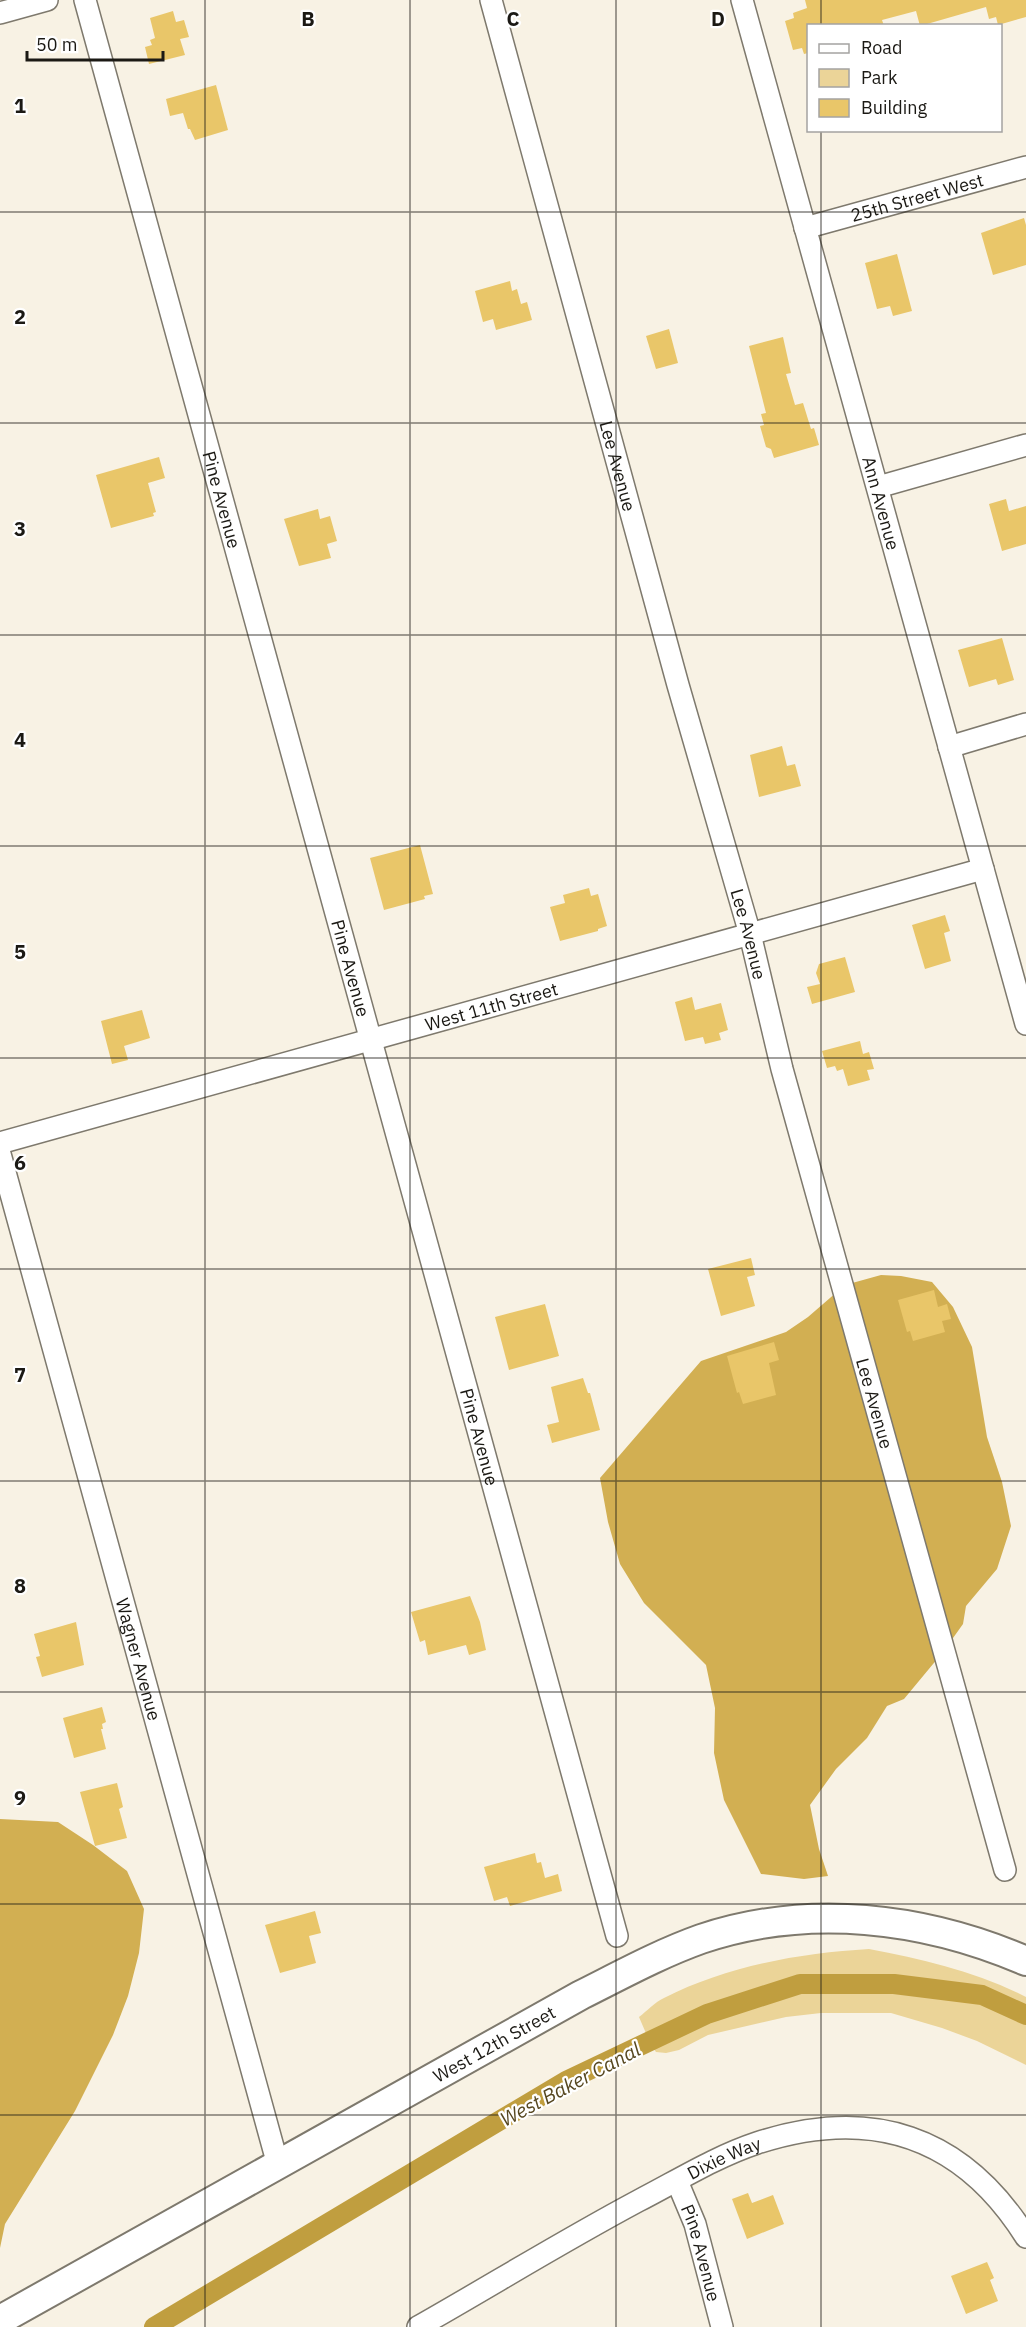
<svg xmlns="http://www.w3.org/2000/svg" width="1026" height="2327" font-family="'IBM Plex Sans',sans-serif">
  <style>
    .green { fill: #ebd498 }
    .forest { fill: #d2af52 }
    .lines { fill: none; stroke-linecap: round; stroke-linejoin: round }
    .canal { stroke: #c09e3f; stroke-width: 20 }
    .building { fill: #e9c669 }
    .street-casing { stroke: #7e796d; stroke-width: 24 }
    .secondary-casing { stroke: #7e796d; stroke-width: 32 }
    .street { stroke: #fff; stroke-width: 21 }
    .secondary { stroke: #fff; stroke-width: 28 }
    .grid { fill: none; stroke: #1b1914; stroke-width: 1.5; stroke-opacity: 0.55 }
    .labels { text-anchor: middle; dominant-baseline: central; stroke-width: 4.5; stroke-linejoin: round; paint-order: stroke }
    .street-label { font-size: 18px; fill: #1b1914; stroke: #fff }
    .water-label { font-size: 20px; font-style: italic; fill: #574821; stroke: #fff }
    .grid-label { font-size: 20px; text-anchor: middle; font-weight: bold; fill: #1b1914; stroke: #fff; stroke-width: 4.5; stroke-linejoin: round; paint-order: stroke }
  </style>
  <rect width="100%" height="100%" fill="#f8f2e4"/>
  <path class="green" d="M 869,1949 C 923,1959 977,1972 1026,1997 L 1026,2065 L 977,2041 L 942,2028 L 891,2013 L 821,2013 L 786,2017 L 708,2035 L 679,2050 L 666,2053 L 656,2052 L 651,2045 L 639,2017 C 647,2011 655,2002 664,1998 C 727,1966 800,1953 869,1949 Z"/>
  <g class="forest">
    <path d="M 881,1275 L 901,1276 L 932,1282 L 953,1307 L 972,1347 L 987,1437 L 1002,1482 L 1011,1526 L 997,1569 L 966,1606 L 963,1624 L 943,1652 L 904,1699 L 887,1706 L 867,1738 L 836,1769 L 810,1805 L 819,1849 L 828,1876 L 804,1879 L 761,1874 L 724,1800 L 714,1753 L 715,1708 L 706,1665 L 644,1603 L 620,1564 L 608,1522 L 600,1478 L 701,1361 L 786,1332 L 808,1317 L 845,1285 Z"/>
    <path d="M 0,1819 L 58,1822 L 93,1845 L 127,1871 L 144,1909 L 139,1953 L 128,1996 L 113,2035 L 75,2111 L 5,2224 L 0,2248 Z"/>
  </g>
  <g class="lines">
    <path class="canal" d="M 154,2327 L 566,2081 L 707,2014 L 800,1984 L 894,1984 L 982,1995 L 1026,2015"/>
  </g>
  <g class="building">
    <path d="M 805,0 L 1026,0 L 1026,17 L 998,25 L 996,17 L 989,19 L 986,7 L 920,26 L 916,11 L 882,20 L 884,26 L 808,26 L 808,53 L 804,54 L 802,48 L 793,50 L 785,21 L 794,18 L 793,13 L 807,8 Z"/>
    <path d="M 173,11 L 176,22 L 184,20 L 189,37 L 180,39 L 185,55 L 149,64 L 145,47 L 152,45 L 150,40 L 155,38 L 150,18 Z"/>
    <path d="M 216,85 L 228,130 L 195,140 L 190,129 L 188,129 L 183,113 L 170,116 L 166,99 Z"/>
    <path d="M 1024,218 L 1026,225 L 1026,265 L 993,275 L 981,233 Z"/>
    <path d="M 897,254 L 912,311 L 893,316 L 890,306 L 877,309 L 865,263 Z"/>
    <path d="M 510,281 L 512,291 L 517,289 L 521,304 L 527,302 L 532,320 L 496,330 L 493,319 L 483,322 L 475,291 Z"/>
    <path d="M 669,329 L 678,363 L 656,369 L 646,336 Z"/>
    <path d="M 783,337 L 791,373 L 786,374 L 795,405 L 803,403 L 811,429 L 814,428 L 819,445 L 774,458 L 771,449 L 766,447 L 760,426 L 764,425 L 761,414 L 766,413 L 749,346 Z"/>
    <path d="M 159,457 L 165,478 L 148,483 L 156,512 L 153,513 L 154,516 L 111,528 L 96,475 Z"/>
    <path d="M 1006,499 L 1009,511 L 1026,506 L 1026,544 L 1002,551 L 989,504 Z"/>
    <path d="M 318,509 L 320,519 L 330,516 L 337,541 L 327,544 L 331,558 L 299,566 L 284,519 Z"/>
    <path d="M 1002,638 L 1014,680 L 998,685 L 996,679 L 969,687 L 958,650 Z"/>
    <path d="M 782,746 L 787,766 L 795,764 L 801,786 L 759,797 L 750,755 Z"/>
    <path d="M 420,845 L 433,894 L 424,896 L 425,899 L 384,910 L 370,858 Z"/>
    <path d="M 589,888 L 591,896 L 598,894 L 607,926 L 598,929 L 598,931 L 560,941 L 550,907 L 565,903 L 563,895 Z"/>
    <path d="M 945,915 L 950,931 L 944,933 L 951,961 L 925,969 L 912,925 Z"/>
    <path d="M 845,957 L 855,992 L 812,1004 L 807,987 L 820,984 L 816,973 L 819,964 Z"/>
    <path d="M 692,997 L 695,1010 L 721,1003 L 728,1030 L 719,1033 L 721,1040 L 705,1044 L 703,1037 L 685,1041 L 675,1002 Z"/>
    <path d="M 142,1010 L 150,1038 L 124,1046 L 128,1060 L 112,1064 L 101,1021 Z"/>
    <path d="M 860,1041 L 863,1054 L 869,1052 L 874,1069 L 867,1070 L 870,1080 L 848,1086 L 843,1069 L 837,1071 L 835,1066 L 827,1068 L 822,1051 Z"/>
    <path d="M 751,1258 L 755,1275 L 747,1277 L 755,1306 L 721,1316 L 708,1269 Z"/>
    <path d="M 934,1290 L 938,1307 L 947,1304 L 951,1319 L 942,1321 L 945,1332 L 913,1341 L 910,1331 L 907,1332 L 898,1300 Z"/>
    <path d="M 545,1304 L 559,1356 L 509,1370 L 495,1317 Z"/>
    <path d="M 774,1342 L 779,1360 L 769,1363 L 776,1395 L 743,1404 L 739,1392 L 737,1393 L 727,1356 Z"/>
    <path d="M 583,1378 L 588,1393 L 590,1393 L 600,1430 L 552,1443 L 547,1425 L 559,1422 L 551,1387 Z"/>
    <path d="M 470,1596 L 480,1622 L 486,1650 L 469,1655 L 466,1645 L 428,1655 L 425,1640 L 420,1642 L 411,1612 Z"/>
    <path d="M 76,1622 L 84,1665 L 42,1677 L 36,1657 L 40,1656 L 34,1634 Z"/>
    <path d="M 102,1707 L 106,1722 L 102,1724 L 103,1729 L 101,1729 L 106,1749 L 74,1758 L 63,1718 Z"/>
    <path d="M 117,1783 L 123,1807 L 119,1809 L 127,1838 L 95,1846 L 80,1792 Z"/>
    <path d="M 535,1853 L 537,1863 L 541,1862 L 545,1878 L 558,1874 L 562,1891 L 510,1906 L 507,1897 L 494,1901 L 484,1867 Z"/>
    <path d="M 315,1911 L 321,1933 L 309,1936 L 316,1963 L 280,1973 L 265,1925 Z"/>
    <path d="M 748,2193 L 752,2203 L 773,2195 L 784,2224 L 747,2239 L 732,2199 Z"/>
    <path d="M 987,2262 L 994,2278 L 990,2280 L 998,2301 L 966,2314 L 951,2276 Z"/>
  </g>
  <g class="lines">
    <g class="street-casing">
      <g id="street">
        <path id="s1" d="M 85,0 L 617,1936"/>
        <path id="s2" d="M 491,0 L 678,685 L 750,934 L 782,1069 L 1005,1870"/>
        <path id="s3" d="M 742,0 L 1026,1024"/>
        <path d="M 0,13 L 47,0"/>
        <path id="s4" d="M 805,228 L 1026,167"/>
        <path d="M 878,487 L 1026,445"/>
        <path d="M 949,747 L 1026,724"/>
        <path id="s5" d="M 0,1143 L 983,869"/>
        <path id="s6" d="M 0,1154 L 278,2165"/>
        <path id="s7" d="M 677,2181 L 695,2224 L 722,2327"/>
        <path id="s8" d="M 418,2327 C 492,2285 563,2241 638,2201 C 677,2181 715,2157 757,2143 C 871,2106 962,2135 1026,2237"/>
      </g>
    </g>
    <g class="secondary-casing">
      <g id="secondary">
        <path id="s9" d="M 0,2320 L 581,1995 C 621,1975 659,1954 701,1939 C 808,1903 924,1917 1026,1961"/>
      </g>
    </g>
    <use href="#street" class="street"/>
    <use href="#secondary" class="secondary"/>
  </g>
  <path class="grid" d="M 205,0 L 205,2327M 410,0 L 410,2327M 616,0 L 616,2327M 821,0 L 821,26M 821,130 L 821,2327M 0,212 L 1026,212M 0,423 L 1026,423M 0,635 L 1026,635M 0,846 L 1026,846M 0,1058 L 1026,1058M 0,1269 L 1026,1269M 0,1481 L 1026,1481M 0,1692 L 1026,1692M 0,1904 L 1026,1904M 0,2115 L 1026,2115"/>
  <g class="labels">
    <g class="street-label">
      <text stroke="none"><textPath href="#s4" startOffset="116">25th Street West</textPath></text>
      <text stroke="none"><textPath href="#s2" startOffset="483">Lee Avenue</textPath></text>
      <text stroke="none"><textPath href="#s1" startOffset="518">Pine Avenue</textPath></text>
      <text stroke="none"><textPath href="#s3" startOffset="522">Ann Avenue</textPath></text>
      <text stroke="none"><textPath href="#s2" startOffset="969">Lee Avenue</textPath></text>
      <text stroke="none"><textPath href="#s1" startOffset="1004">Pine Avenue</textPath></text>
      <text stroke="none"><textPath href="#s5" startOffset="510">West 11th Street</textPath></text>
      <text stroke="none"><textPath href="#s2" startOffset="1455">Lee Avenue</textPath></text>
      <text stroke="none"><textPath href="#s1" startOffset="1490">Pine Avenue</textPath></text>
      <text stroke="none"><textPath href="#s6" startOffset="524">Wagner Avenue</textPath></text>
      <text stroke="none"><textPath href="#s9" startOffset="566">West 12th Street</textPath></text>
      <text stroke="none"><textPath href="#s8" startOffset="350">Dixie Way</textPath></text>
      <text stroke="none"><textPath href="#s7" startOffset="76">Pine Avenue</textPath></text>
    </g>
    <g class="water-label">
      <text transform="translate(570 2084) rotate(-28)">West Baker Canal</text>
    </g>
  </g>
  <g class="grid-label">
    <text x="308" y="26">B</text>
    <text x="513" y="26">C</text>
    <text x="718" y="26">D</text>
    <text x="20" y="113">1</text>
    <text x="20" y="324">2</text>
    <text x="20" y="536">3</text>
    <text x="20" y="747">4</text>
    <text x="20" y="959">5</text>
    <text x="20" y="1170">6</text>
    <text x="20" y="1382">7</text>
    <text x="20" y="1593">8</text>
    <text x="20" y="1805">9</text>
  </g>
  <rect x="807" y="24" width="195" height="108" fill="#ffffff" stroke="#a4a3a1" stroke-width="1.5"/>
  <rect x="819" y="44" width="30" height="9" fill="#ffffff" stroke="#a4a3a1" stroke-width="1.5"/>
  <text x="861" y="54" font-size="18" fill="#1b1914">Road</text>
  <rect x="819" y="69" width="30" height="18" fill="#ebd498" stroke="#a4a3a1" stroke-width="1.5"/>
  <text x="861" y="84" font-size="18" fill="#1b1914">Park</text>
  <rect x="819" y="99" width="30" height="18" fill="#e9c669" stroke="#a4a3a1" stroke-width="1.5"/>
  <text x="861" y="114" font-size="18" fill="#1b1914">Building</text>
  <path d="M27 51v9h136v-9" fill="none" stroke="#1b1914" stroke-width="3"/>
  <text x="36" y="51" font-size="18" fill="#1b1914" stroke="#ffffff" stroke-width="4.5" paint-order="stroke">50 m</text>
</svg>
